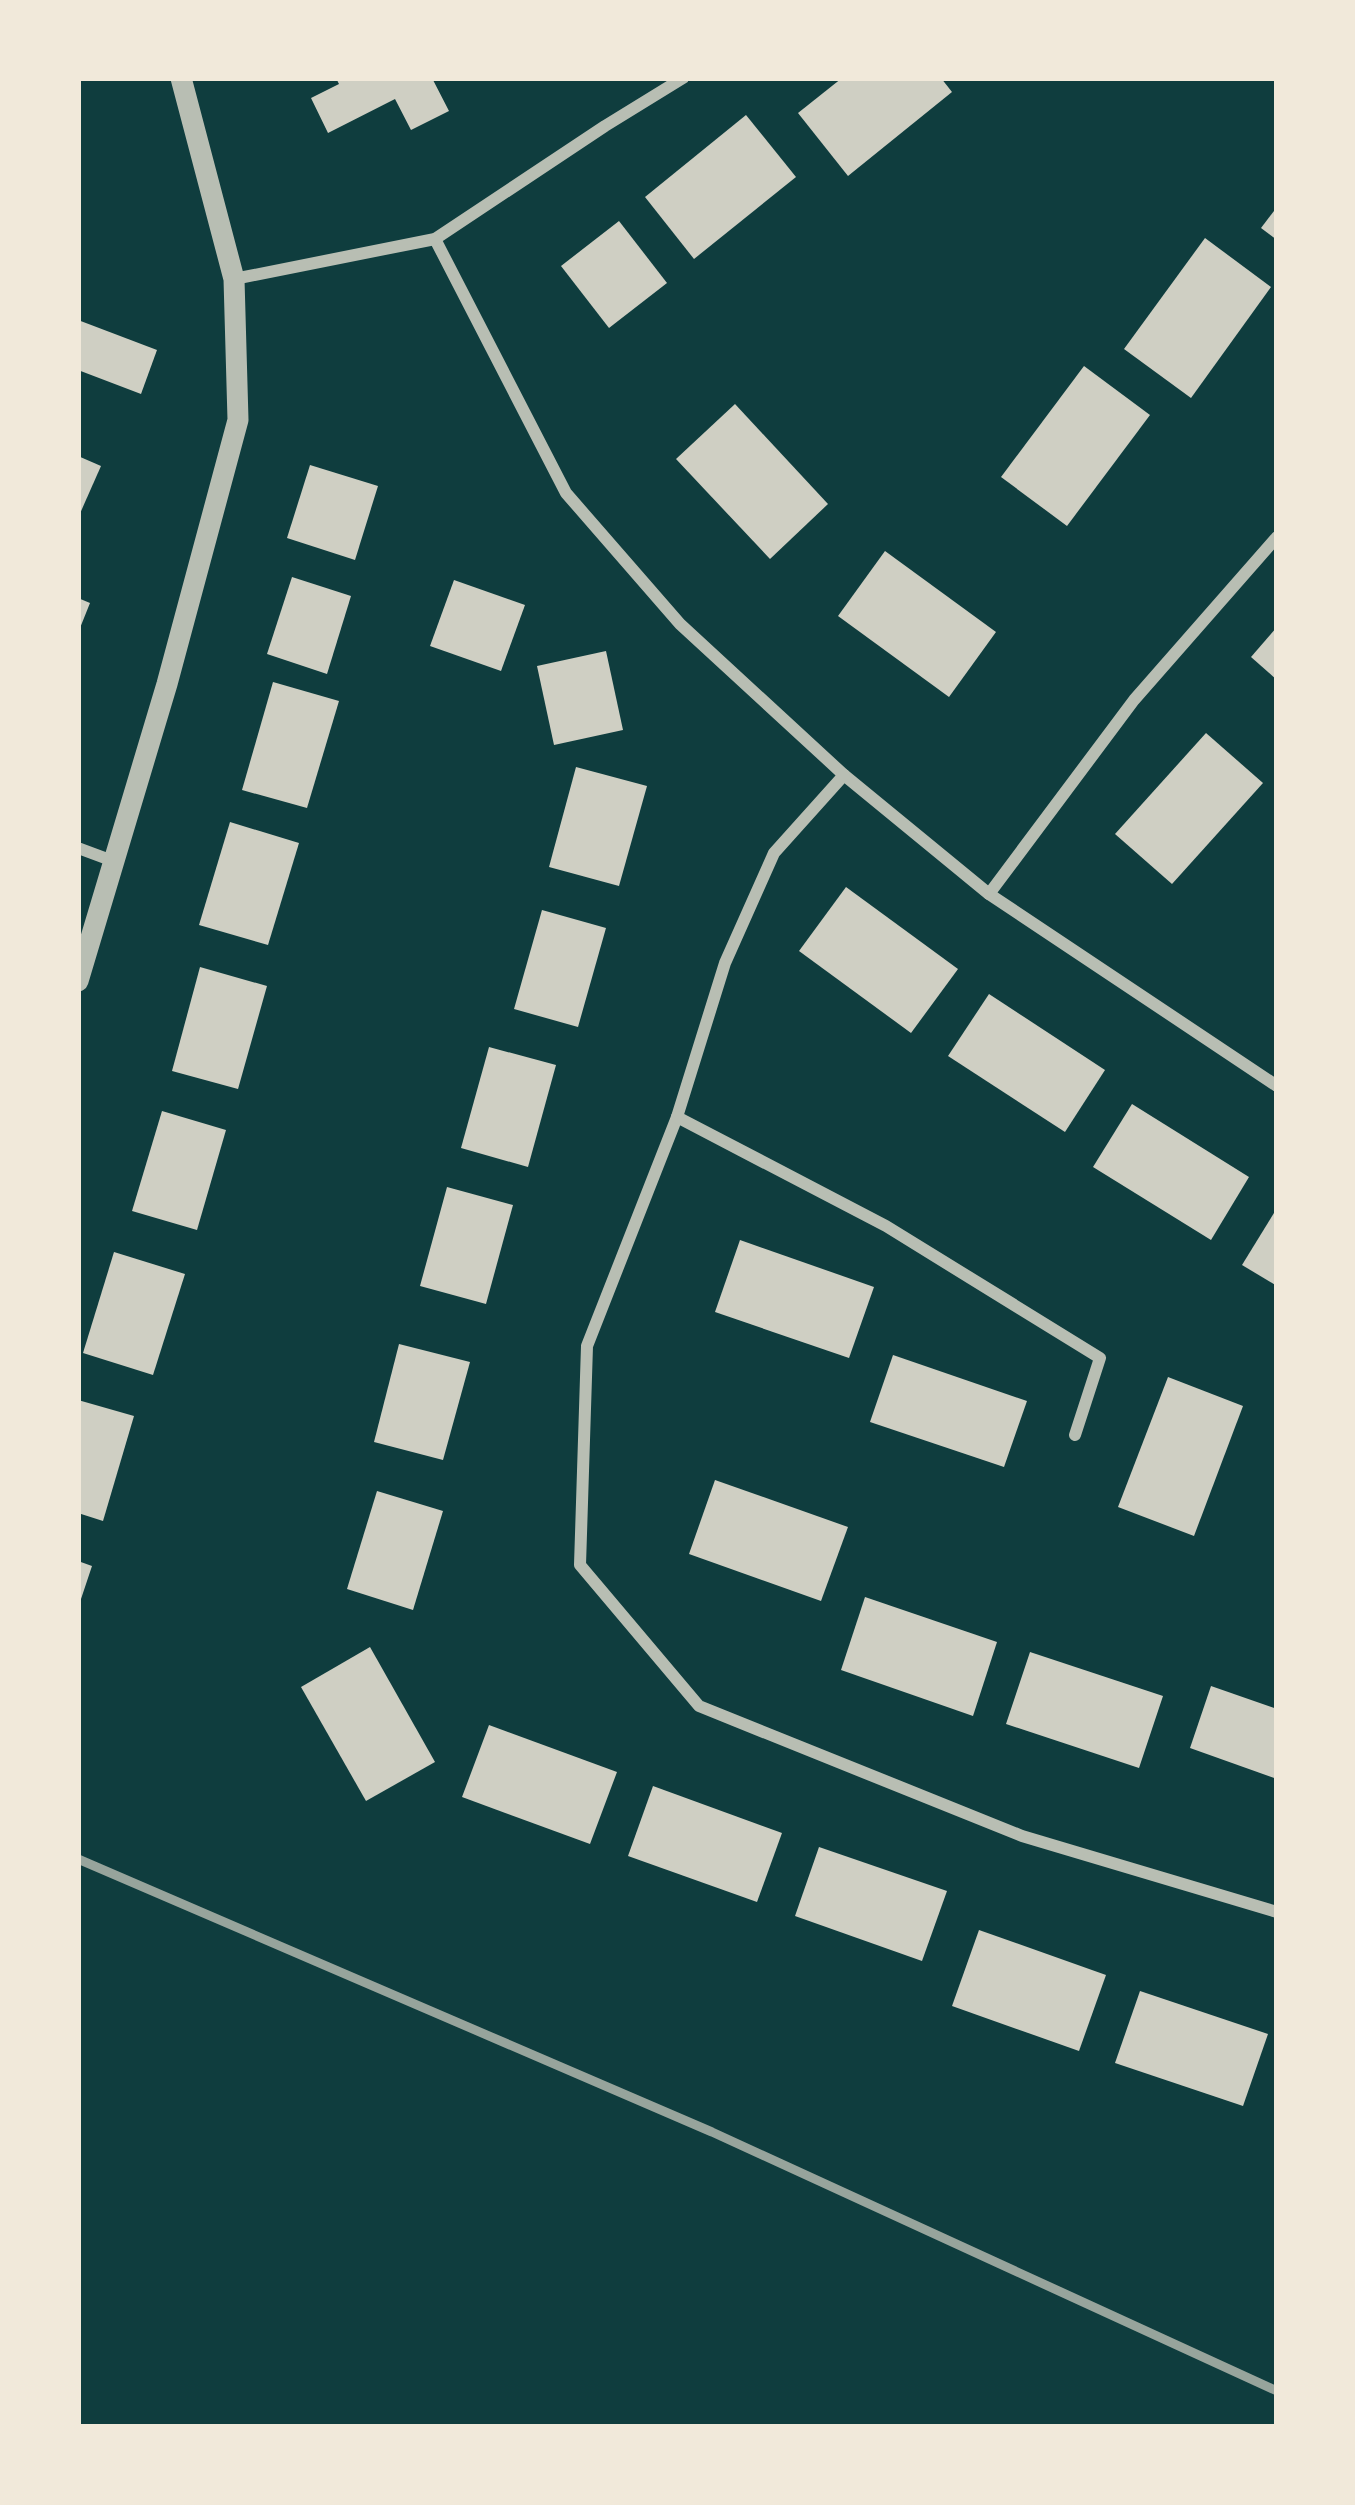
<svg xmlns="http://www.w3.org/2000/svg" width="1355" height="2505" font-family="'Fira Sans',sans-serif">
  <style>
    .building { fill: #cfcfc3 }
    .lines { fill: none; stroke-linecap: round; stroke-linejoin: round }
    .minor { stroke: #b8beb3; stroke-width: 12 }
    .tertiary { stroke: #b8beb3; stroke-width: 21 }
    .rail { stroke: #97a49c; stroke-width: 9 }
  </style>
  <rect width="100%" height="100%" fill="#0f3d3e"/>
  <g class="building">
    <path d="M 336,78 L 432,78 L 449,111 L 411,130 L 395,99 L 328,133 L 311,98 L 339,84 Z"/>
    <path d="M 842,78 L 941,78 L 952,92 L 848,176 L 798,113 Z"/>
    <path d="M 746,115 L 796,177 L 694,259 L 645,197 Z"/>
    <path d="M 1277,207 L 1277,240 L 1261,228 Z"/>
    <path d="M 619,221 L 667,283 L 609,328 L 561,266 Z"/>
    <path d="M 1205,238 L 1271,287 L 1191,398 L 1124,349 Z"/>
    <path d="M 78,320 L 157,350 L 141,394 L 78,370 Z"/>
    <path d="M 1084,366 L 1150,415 L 1067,526 L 1001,477 Z"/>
    <path d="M 735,404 L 828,504 L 770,559 L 676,459 Z"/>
    <path d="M 78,456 L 101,466 L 78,518 Z"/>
    <path d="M 310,465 L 378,486 L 355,560 L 287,538 Z"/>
    <path d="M 885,551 L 996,632 L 949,697 L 838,616 Z"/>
    <path d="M 292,577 L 351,596 L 327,674 L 267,654 Z"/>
    <path d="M 454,580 L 525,605 L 501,671 L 430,646 Z"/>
    <path d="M 78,598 L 90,603 L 78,633 Z"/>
    <path d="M 1277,627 L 1277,680 L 1251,657 Z"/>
    <path d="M 606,651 L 623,730 L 554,745 L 537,666 Z"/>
    <path d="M 273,682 L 339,701 L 307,808 L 242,790 Z"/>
    <path d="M 1206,733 L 1263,783 L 1172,884 L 1115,834 Z"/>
    <path d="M 576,767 L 647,786 L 619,886 L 549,867 Z"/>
    <path d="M 230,822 L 299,843 L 268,945 L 199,925 Z"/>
    <path d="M 846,887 L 958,969 L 911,1033 L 799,951 Z"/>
    <path d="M 542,910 L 606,928 L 578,1027 L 514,1009 Z"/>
    <path d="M 200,967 L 267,986 L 238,1089 L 172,1071 Z"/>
    <path d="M 989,994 L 1105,1070 L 1065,1132 L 948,1056 Z"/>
    <path d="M 489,1047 L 556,1065 L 528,1167 L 461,1148 Z"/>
    <path d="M 1132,1104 L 1249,1177 L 1211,1240 L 1093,1167 Z"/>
    <path d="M 162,1111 L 226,1130 L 197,1230 L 132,1211 Z"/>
    <path d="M 447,1187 L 513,1205 L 486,1304 L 420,1286 Z"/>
    <path d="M 1277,1208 L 1277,1286 L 1242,1265 Z"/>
    <path d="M 740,1240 L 874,1287 L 849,1358 L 715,1312 Z"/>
    <path d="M 114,1252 L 185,1274 L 153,1375 L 83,1353 Z"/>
    <path d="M 399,1344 L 470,1362 L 443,1460 L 374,1442 Z"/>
    <path d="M 893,1355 L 1027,1401 L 1004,1467 L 870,1422 Z"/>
    <path d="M 1168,1377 L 1243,1406 L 1194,1536 L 1118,1507 Z"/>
    <path d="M 78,1400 L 134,1416 L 103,1521 L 78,1513 Z"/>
    <path d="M 715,1480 L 848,1527 L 821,1601 L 689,1554 Z"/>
    <path d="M 377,1491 L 443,1511 L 413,1610 L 347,1589 Z"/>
    <path d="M 78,1561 L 92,1566 L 79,1605 L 78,1605 Z"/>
    <path d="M 865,1597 L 997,1642 L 973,1716 L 841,1670 Z"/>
    <path d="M 370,1647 L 435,1762 L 366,1801 L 301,1687 Z"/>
    <path d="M 1030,1652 L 1163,1696 L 1139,1768 L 1006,1724 Z"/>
    <path d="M 1211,1686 L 1277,1709 L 1277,1779 L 1190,1748 Z"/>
    <path d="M 489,1725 L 617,1772 L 590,1844 L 462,1797 Z"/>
    <path d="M 653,1786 L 782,1833 L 757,1902 L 628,1856 Z"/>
    <path d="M 819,1847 L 947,1891 L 922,1961 L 795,1916 Z"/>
    <path d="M 979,1930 L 1106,1975 L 1079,2051 L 952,2006 Z"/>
    <path d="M 1140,1991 L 1268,2034 L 1243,2106 L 1115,2063 Z"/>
  </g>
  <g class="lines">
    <g class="minor">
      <path d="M 435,239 L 566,493 L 680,624 L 844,775 L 989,894 L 1277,1086"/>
      <path d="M 234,279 L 435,239 L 605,126 L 683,78"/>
      <path d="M 844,775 L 774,853 L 725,963 L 677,1117 L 587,1346 L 580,1565 L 699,1706 L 1022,1836 L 1277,1912"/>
      <path d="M 78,848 L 113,861"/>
      <path d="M 989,894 L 1134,700 L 1277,537"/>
      <path d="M 677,1117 L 886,1226 L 1100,1358 L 1075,1435"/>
    </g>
    <path class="tertiary" d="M 78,981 L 167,684 L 238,420 L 234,279 L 181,78"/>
    <path class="rail" d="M 78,1859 L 712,2132 L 1277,2391"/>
  </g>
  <rect width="1355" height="2505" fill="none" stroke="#f1e9da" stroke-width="162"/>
</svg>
